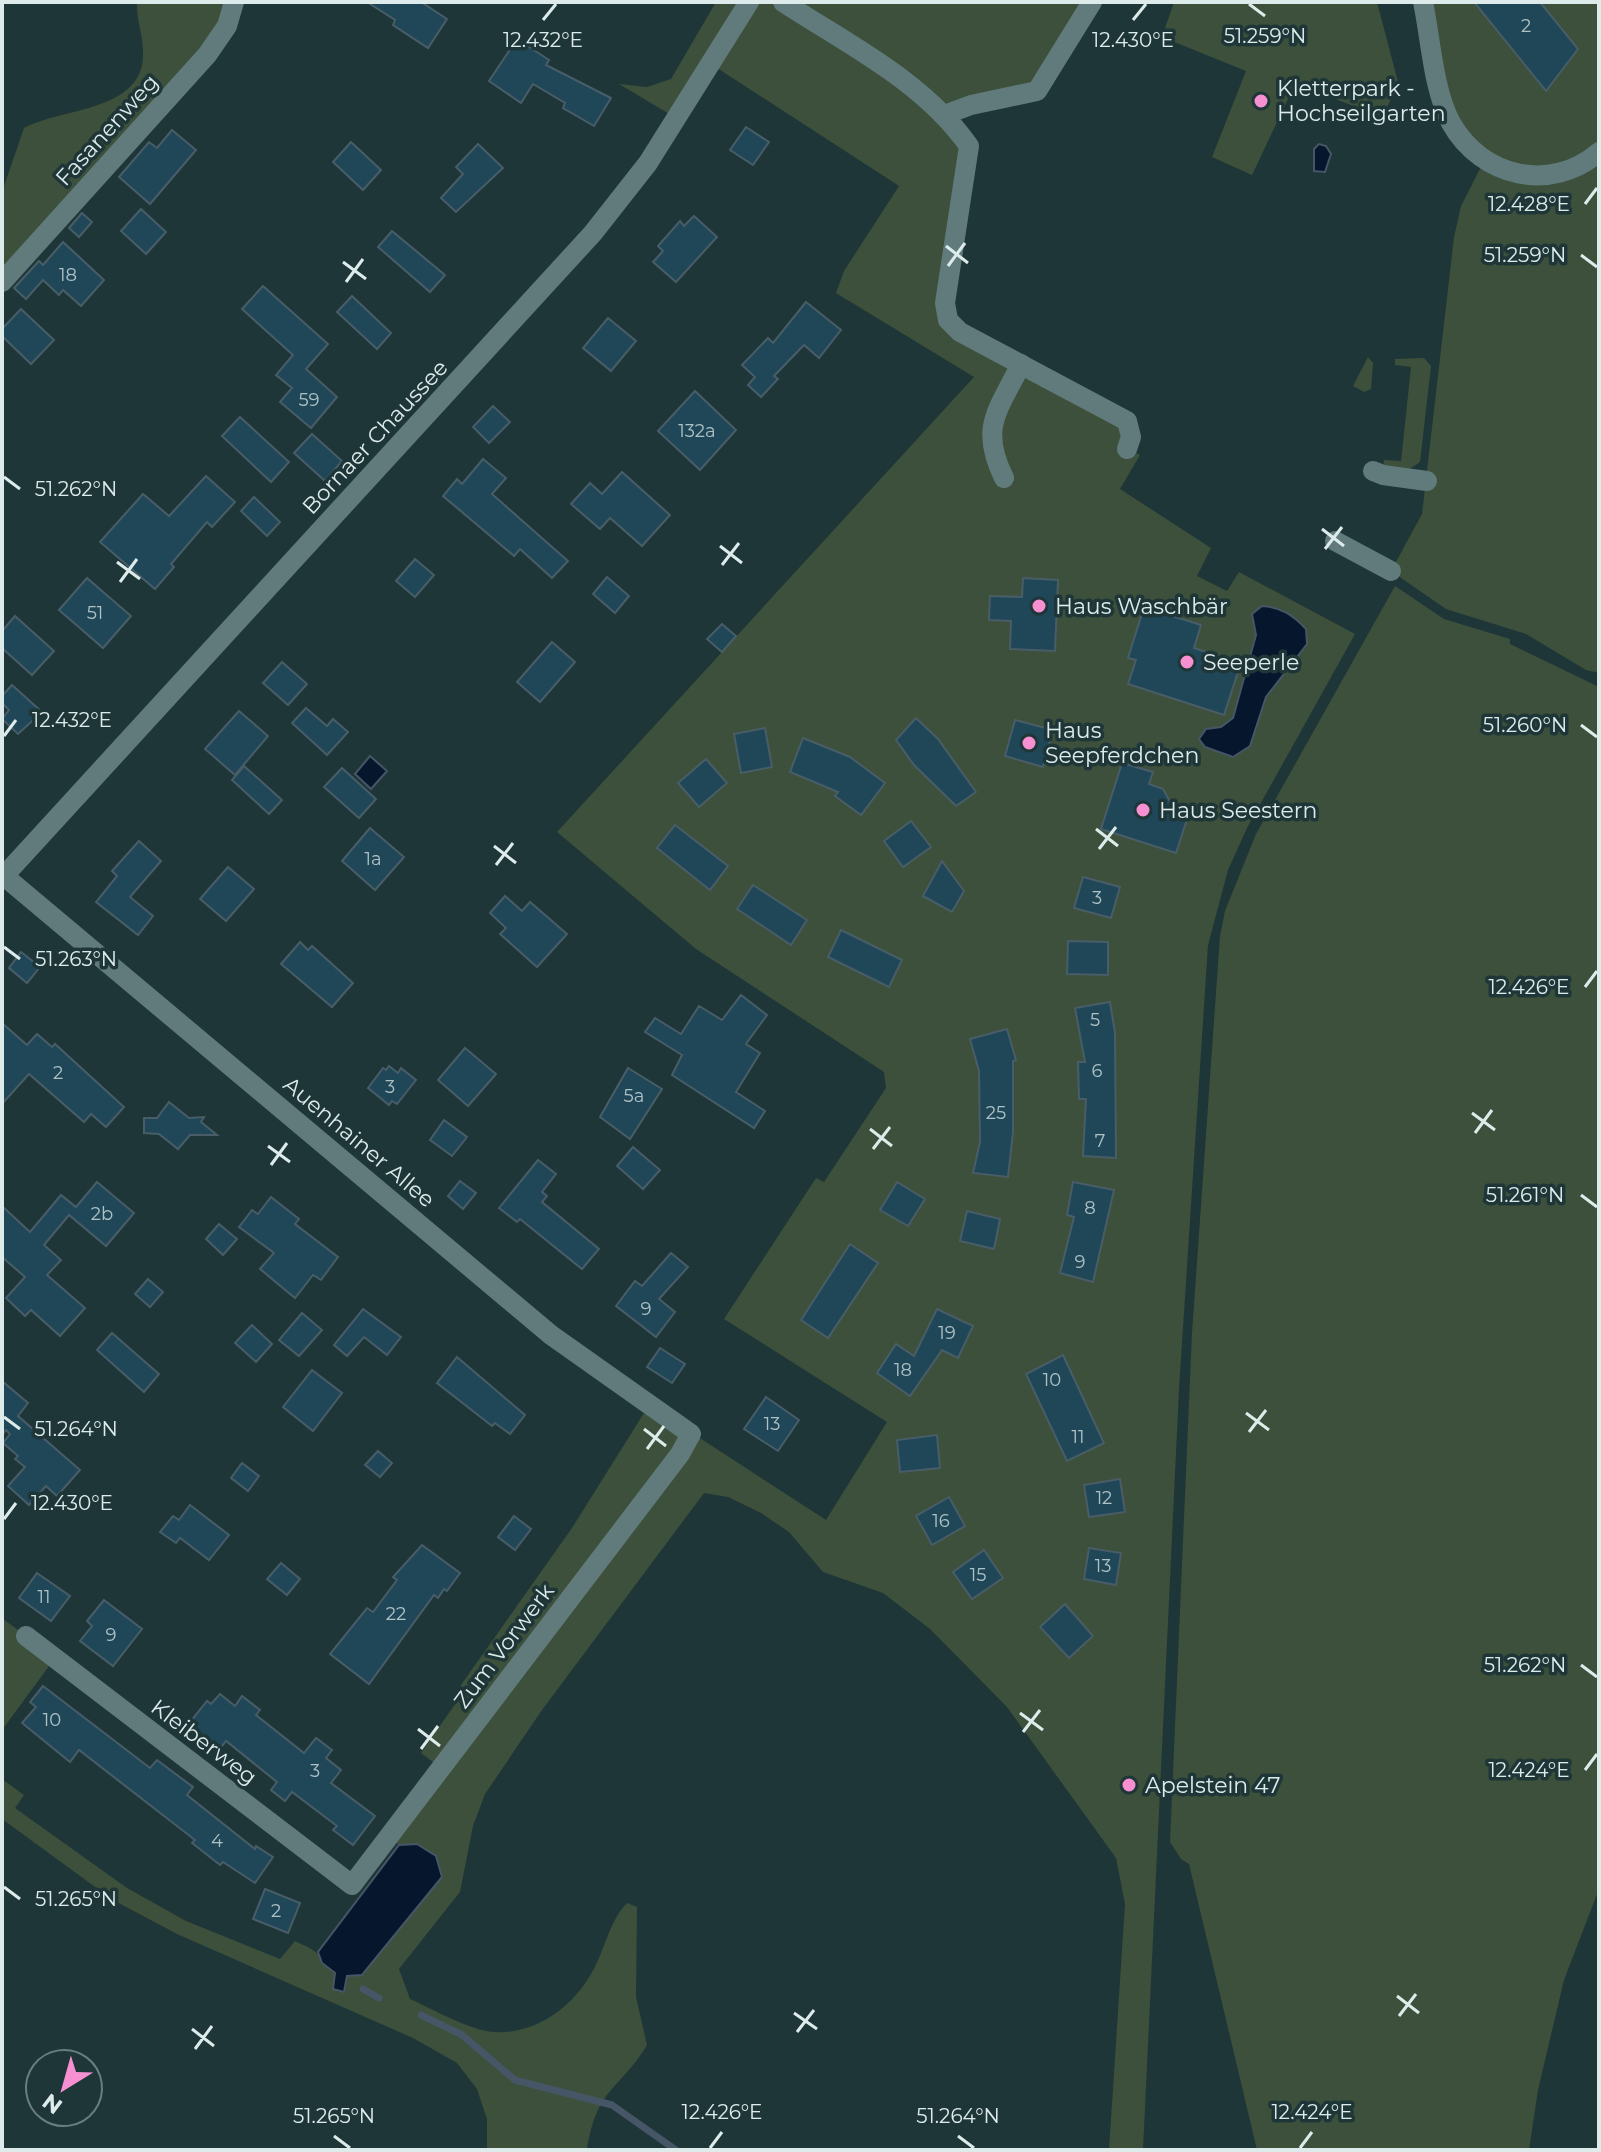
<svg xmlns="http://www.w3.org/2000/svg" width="1601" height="2152" font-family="Montserrat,sans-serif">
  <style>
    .green { fill: #3d503b }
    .water { fill: #06162d; stroke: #465666; stroke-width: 2 }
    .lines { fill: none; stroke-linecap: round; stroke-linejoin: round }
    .stream { stroke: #465666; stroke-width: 7 }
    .building { fill: #204758; stroke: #485d67; stroke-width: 2 }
    .minor { stroke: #617b7c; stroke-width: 20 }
    .ticks { fill: none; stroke: #ddebeb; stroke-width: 3 }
    .poi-dot { fill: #f690d0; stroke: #1e3638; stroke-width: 3 }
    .labels { text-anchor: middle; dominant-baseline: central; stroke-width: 7; stroke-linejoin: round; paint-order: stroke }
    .number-label { font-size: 18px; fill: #aec2c6 }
    .poi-label { font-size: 22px; fill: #ddebeb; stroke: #1e3638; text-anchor: start }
    .street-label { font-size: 22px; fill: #ddebeb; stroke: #1e3638 }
    .ticks-label { font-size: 20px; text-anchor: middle; fill: #ddebeb; stroke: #1e3638; stroke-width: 7; stroke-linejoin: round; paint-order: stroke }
  </style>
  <rect width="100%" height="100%" fill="#1e3638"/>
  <g class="green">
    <path d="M 137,2 L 234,2 L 227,26 L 2,282 L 2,192 L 24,128 C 62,107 146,112 143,51 C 143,34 136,20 137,2 Z"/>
    <path d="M 716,2 L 1092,2 L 1037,91 L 947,115 L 969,146 L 948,320 L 1127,421 L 1127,449 L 1140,455 L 1120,489 L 1211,548 L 1197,576 L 1227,591 L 1239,572 L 1355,634 L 1247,828 L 1228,870 L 1208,945 L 1179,1389 L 1143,2150 L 1109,2150 L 1125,1904 L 1116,1858 L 1007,1707 L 930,1629 L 883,1593 L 823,1572 L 789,1532 L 761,1513 L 728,1497 L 704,1493 L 542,1710 L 485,1794 L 473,1826 L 460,1892 L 399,1969 L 410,1999 C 432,2009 455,2022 478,2029 C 523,2042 569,2013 591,1974 C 605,1951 608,1923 627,1903 L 637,1907 L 636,1997 L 647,2045 C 618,2092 597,2087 587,2150 L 487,2150 L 487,2119 L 477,2089 L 457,2063 L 413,2038 L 177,1934 L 113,1900 L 2,1819 L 2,1779 L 24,1795 L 15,1808 L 127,1888 L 186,1921 L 280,1959 L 295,1941 C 301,1944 309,1947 314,1951 C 329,1961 323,1970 347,1976 L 417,1844 L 399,1845 L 389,1837 L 441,1768 L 421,1753 L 460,1697 L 456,1692 L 572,1528 L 649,1405 L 826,1520 L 887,1422 L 724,1319 L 816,1178 L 824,1182 L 886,1088 L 884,1072 L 696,949 L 557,832 L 974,377 L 836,293 L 844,271 L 899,186 L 711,64 L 676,118 L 619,84 L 647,87 L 671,79 Z"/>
    <path d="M 1174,2 L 1377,2 L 1398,82 L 1383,117 L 1295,84 L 1252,175 L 1212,157 L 1246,71 L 1162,37 Z"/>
    <path d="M 1423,2 L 1474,2 L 1546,91 L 1578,49 L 1540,2 L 1599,2 L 1599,673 L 1586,670 L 1526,634 L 1446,609 L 1391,571 L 1422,514 L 1454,237 L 1461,206 L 1485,159 L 1451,122 Z"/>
    <path d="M 1368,357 L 1373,363 L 1371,389 L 1364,392 L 1353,386 Z"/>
    <path d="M 1424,358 L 1431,366 L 1420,462 L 1408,470 L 1383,467 L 1384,460 L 1401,461 L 1411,367 L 1395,365 L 1395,359 Z"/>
    <path d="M 1395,586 L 1444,619 L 1510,639 L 1510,644 L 1599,687 L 1599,1889 L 1564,1980 L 1538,2090 L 1529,2150 L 1257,2150 L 1189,1864 L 1181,1859 L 1170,1842 L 1192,1333 L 1220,936 L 1225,911 L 1256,834 Z"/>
    <path d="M 2,1618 L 55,1658 L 2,1730 Z"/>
  </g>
  <g class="water">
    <path d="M 1319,144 L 1326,146 L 1331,154 L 1325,172 L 1314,171 L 1314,149 Z"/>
    <path d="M 1262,606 C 1281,607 1293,615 1306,629 L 1307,644 L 1266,697 L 1250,746 L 1233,757 L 1205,747 L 1199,739 L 1206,729 L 1221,727 L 1233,718 L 1256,635 L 1252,614 Z"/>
    <path d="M 370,756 L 387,771 L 371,789 L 355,774 Z"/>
    <path d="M 417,1844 L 436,1856 L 442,1877 L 362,1975 L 347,1976 L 344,1992 L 333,1989 L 335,1973 L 322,1963 L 318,1952 L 399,1845 Z"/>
  </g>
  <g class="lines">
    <g class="stream">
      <path d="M 363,1989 L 379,1998"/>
      <path d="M 421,2015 L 462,2035 L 515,2080 L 612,2105 L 676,2150"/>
    </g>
  </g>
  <g class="building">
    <path d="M 367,2 L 421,2 L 447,19 L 428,48 L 393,25 L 395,20 Z"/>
    <path d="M 1474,2 L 1540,2 L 1578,49 L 1546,91 Z"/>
    <path d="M 517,39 L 549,60 L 546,65 L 611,98 L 594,126 L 563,108 L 565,103 L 533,84 L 521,103 L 489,81 Z"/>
    <path d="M 746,127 L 769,142 L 753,165 L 730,150 Z"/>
    <path d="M 172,130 L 196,150 L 150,204 L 119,177 L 149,142 L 157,148 Z"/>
    <path d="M 351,142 L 381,170 L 363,190 L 333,162 Z"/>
    <path d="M 478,144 L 503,168 L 456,212 L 441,198 L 463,174 L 456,167 Z"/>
    <path d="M 141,209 L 166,232 L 146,254 L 121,231 Z"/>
    <path d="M 82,213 L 92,222 L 79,237 L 69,228 Z"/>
    <path d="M 694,216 L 717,237 L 676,282 L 653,262 L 663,251 L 658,246 L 680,221 L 684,226 Z"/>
    <path d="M 392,231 L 445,275 L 430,292 L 378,247 Z"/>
    <path d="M 63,242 L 104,280 L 81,306 L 63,290 L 59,295 L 43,280 L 26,299 L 14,288 L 39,261 L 43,265 Z"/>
    <path d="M 263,286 L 328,344 L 306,369 L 337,397 L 311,428 L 280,402 L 292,388 L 276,375 L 293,355 L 242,309 Z"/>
    <path d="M 352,296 L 391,333 L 377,349 L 337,312 Z"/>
    <path d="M 806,302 L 841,330 L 819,358 L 804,345 L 774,376 L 778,379 L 761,397 L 748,385 L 755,377 L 742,365 L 768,338 L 773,343 Z"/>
    <path d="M 21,309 L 54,340 L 31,364 L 2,336 L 2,329 Z"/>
    <path d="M 608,318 L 636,341 L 611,371 L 583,348 Z"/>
    <path d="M 695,391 L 736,430 L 700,470 L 658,431 Z"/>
    <path d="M 493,406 L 510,422 L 489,443 L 473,427 Z"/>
    <path d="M 240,417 L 289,462 L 271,482 L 222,436 Z"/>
    <path d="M 312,434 L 342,461 L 325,481 L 294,453 Z"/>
    <path d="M 483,459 L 506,478 L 492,494 L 568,561 L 552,578 L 520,549 L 514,556 L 443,496 L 457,479 L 462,484 Z"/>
    <path d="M 622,472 L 670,515 L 642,546 L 610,518 L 600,529 L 571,504 L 590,483 L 602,494 Z"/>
    <path d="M 206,476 L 235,502 L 212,527 L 207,522 L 171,564 L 174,567 L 155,589 L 100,542 L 143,494 L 169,516 Z"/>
    <path d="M 254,497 L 280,522 L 267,536 L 241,511 Z"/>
    <path d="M 415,559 L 434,575 L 415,597 L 396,581 Z"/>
    <path d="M 607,577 L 629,596 L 615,613 L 593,594 Z"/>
    <path d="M 87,578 L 131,616 L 103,648 L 59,610 Z"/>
    <path d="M 1023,578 L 1058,580 L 1055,651 L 1010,649 L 1011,621 L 989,620 L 990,596 L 1022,597 Z"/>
    <path d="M 1144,607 L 1201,625 L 1194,648 L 1241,663 L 1224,715 L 1128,684 L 1136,660 L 1128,658 Z"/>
    <path d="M 15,616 L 54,651 L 32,675 L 2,648 L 2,631 Z"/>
    <path d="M 722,624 L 736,636 L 722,652 L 707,639 Z"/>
    <path d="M 552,642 L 575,662 L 540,702 L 517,682 Z"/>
    <path d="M 282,662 L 307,684 L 288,705 L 263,683 Z"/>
    <path d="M 12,685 L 42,712 L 18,734 L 2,719 L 9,710 L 2,703 L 2,696 Z"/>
    <path d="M 306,708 L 327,726 L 333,719 L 348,732 L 327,755 L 292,723 Z"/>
    <path d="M 239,711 L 268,736 L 235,775 L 205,749 Z"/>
    <path d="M 916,718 L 938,739 L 976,792 L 956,806 L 914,765 L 896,740 Z"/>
    <path d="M 1015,720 L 1053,730 L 1043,767 L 1005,756 Z"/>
    <path d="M 765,728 L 772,767 L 741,773 L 734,734 Z"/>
    <path d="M 803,738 L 850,757 L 885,783 L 861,815 L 835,796 L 838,792 L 790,772 Z"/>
    <path d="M 706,759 L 727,783 L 699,807 L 678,783 Z"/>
    <path d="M 1122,763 L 1153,772 L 1149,784 L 1163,789 L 1174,809 L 1189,813 L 1176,853 L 1101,829 Z"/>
    <path d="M 244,766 L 282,800 L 269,814 L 232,780 Z"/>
    <path d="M 342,768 L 376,799 L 359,818 L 324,787 Z"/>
    <path d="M 911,821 L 931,847 L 903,867 L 884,841 Z"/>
    <path d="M 675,825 L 728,866 L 710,890 L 657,848 Z"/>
    <path d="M 370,828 L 404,857 L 375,890 L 342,861 Z"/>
    <path d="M 139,841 L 161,861 L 130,897 L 153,916 L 138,935 L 96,902 L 117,876 L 112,871 Z"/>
    <path d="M 942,861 L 964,891 L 952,912 L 923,896 Z"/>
    <path d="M 228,867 L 254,889 L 226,921 L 200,899 Z"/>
    <path d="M 1083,877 L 1120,887 L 1111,918 L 1074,908 Z"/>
    <path d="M 753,885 L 807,920 L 791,945 L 737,909 Z"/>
    <path d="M 505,896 L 522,911 L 530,902 L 567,934 L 537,967 L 500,934 L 506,928 L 490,913 Z"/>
    <path d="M 841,930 L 902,960 L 889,987 L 828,957 Z"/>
    <path d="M 1068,941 L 1108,942 L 1108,975 L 1067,974 Z"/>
    <path d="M 300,942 L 308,950 L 312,946 L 353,983 L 332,1007 L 281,964 Z"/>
    <path d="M 21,952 L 40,967 L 27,983 L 9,968 Z"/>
    <path d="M 741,995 L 767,1015 L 746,1044 L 760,1053 L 736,1092 L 765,1111 L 754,1128 L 672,1075 L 682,1055 L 645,1032 L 655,1018 L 681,1034 L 699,1006 L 722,1020 Z"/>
    <path d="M 1110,1002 L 1115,1033 L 1116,1158 L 1083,1156 L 1086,1099 L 1079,1099 L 1078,1062 L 1085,1062 L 1075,1008 Z"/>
    <path d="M 2,1023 L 27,1045 L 37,1034 L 52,1047 L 55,1044 L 124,1107 L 106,1127 L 91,1114 L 84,1122 L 29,1074 L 2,1104 Z"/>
    <path d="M 1007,1029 L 1016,1060 L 1013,1061 L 1013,1132 L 1008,1177 L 973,1173 L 980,1142 L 979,1071 L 970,1039 Z"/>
    <path d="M 465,1048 L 496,1074 L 468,1106 L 438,1080 Z"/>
    <path d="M 389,1066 L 398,1073 L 401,1068 L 416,1080 L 397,1104 L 392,1101 L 389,1105 L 368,1088 L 383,1068 L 386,1070 Z"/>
    <path d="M 628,1068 L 662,1089 L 630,1139 L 600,1117 Z"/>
    <path d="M 169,1102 L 189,1118 L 204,1117 L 201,1122 L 217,1135 L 190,1135 L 178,1149 L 159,1134 L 144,1133 L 144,1118 L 157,1118 Z"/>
    <path d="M 444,1120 L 467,1137 L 452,1156 L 430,1140 Z"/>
    <path d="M 633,1147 L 660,1170 L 643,1189 L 617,1166 Z"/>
    <path d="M 538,1160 L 556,1174 L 542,1192 L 547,1196 L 542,1202 L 599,1249 L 582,1269 L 520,1219 L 517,1222 L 499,1208 Z"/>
    <path d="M 460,1181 L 476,1193 L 463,1209 L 448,1196 Z"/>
    <path d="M 97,1182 L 134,1213 L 106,1246 L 69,1215 L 44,1245 L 61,1260 L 47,1275 L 85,1308 L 60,1336 L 31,1310 L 25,1316 L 6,1298 L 25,1277 L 2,1257 L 2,1206 L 30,1232 L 61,1195 L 76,1207 Z"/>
    <path d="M 897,1182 L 925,1199 L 908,1226 L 880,1210 Z"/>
    <path d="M 1073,1182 L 1114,1190 L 1093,1282 L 1060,1273 L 1074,1217 L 1067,1215 Z"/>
    <path d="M 271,1197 L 299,1219 L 295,1224 L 338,1257 L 321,1280 L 313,1275 L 295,1298 L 260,1269 L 274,1253 L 239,1227 L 252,1210 L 258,1214 Z"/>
    <path d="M 967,1211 L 1000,1219 L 994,1249 L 960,1241 Z"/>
    <path d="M 219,1224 L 237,1239 L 223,1255 L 206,1239 Z"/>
    <path d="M 850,1244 L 878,1263 L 828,1338 L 801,1320 Z"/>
    <path d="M 671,1253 L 688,1267 L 659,1299 L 675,1312 L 656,1337 L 616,1306 L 635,1281 L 642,1286 Z"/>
    <path d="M 148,1279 L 163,1292 L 150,1307 L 135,1294 Z"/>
    <path d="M 363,1309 L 401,1337 L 387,1355 L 364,1337 L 347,1356 L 334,1345 Z"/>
    <path d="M 937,1309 L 973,1326 L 958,1358 L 942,1350 L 910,1396 L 877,1373 L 896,1344 L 914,1356 Z"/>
    <path d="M 302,1313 L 322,1330 L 299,1356 L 279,1340 Z"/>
    <path d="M 252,1325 L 272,1344 L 256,1362 L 235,1343 Z"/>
    <path d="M 112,1333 L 159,1374 L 144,1392 L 97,1350 Z"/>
    <path d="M 660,1348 L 685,1364 L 672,1383 L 647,1367 Z"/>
    <path d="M 1063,1355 L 1104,1443 L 1067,1461 L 1026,1374 Z"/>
    <path d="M 457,1357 L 525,1415 L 510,1434 L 495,1423 L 492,1426 L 437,1383 Z"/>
    <path d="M 312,1370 L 342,1393 L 313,1431 L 283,1407 Z"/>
    <path d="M 2,1381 L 28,1403 L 18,1416 L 80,1470 L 57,1496 L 46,1486 L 29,1505 L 8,1486 L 25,1467 L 15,1459 L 18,1456 L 3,1443 L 10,1434 L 6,1430 L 2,1435 Z"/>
    <path d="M 766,1397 L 799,1420 L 778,1451 L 744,1429 Z"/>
    <path d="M 937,1435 L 940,1468 L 900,1472 L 897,1440 Z"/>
    <path d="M 378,1451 L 392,1463 L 380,1477 L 365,1465 Z"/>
    <path d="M 242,1463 L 259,1476 L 248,1491 L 231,1478 Z"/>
    <path d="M 1120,1479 L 1125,1512 L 1089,1517 L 1084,1485 Z"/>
    <path d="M 949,1497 L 965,1526 L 932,1545 L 916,1516 Z"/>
    <path d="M 190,1505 L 229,1535 L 209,1560 L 180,1538 L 176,1543 L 160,1532 L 173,1516 L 179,1520 Z"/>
    <path d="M 514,1516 L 531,1529 L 515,1550 L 498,1537 Z"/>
    <path d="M 422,1545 L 460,1573 L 447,1591 L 444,1589 L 438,1598 L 434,1595 L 369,1684 L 330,1654 L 367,1608 L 373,1612 L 397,1580 L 393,1577 Z"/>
    <path d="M 1089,1548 L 1121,1553 L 1116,1585 L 1084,1579 Z"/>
    <path d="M 984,1550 L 1003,1578 L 972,1599 L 953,1572 Z"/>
    <path d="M 281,1563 L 300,1579 L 287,1595 L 267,1579 Z"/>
    <path d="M 37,1573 L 70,1596 L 51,1621 L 19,1598 Z"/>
    <path d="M 104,1600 L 142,1629 L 113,1666 L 80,1641 L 92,1626 L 87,1621 Z"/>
    <path d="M 1065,1604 L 1093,1636 L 1069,1658 L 1040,1627 Z"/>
    <path d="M 43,1686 L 150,1768 L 157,1760 L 193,1787 L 187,1795 L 255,1849 L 256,1846 L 273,1857 L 255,1883 L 223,1862 L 220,1865 L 192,1843 L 195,1840 L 79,1750 L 70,1762 L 22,1723 L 36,1707 L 30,1702 Z"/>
    <path d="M 220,1694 L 235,1706 L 242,1696 L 260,1710 L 256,1715 L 304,1753 L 316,1738 L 332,1750 L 326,1758 L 341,1770 L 331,1783 L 375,1816 L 353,1845 L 333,1830 L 337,1826 L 292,1792 L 285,1801 L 271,1790 L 277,1782 L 226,1741 L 219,1750 L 187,1726 L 207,1701 L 211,1704 Z"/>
    <path d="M 265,1889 L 300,1903 L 288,1933 L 253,1919 Z"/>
  </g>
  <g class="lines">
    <g class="minor">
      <path d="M 783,2 C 849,45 923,81 969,146 L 945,303 L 948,320 L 960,332 L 1127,421 L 1131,437 L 1127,449"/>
      <path d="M 1423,2 C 1431,40 1433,89 1451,123 C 1482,178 1551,193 1599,152"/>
      <path d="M 947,114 L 971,105 L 1037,91 L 1092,2"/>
      <path d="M 2,282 L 207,55 L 227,26 L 234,2"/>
      <path d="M 1373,471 L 1383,475 L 1427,481"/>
      <path d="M 1004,478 C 979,427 998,411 1021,364"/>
      <path d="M 1335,541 L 1391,571"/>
      <path d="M 4,876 L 551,1335 L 691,1434 L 680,1454 L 352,1885 L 26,1636"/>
      <path d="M 2,878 L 593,233 L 648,163 L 749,2"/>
    </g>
  </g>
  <path class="ticks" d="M 1249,4 L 1265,16M 543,20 L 556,4M 1133,20 L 1146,4M 1585,204 L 1597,188M 946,246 L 968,263M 1581,255 L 1597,267M 343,262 L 366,279M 948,266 L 965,243M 346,282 L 363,259M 4,477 L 20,489M 1322,529 L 1344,546M 720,546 L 742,563M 1325,549 L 1342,527M 117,562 L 140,579M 722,565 L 739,543M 120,582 L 137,559M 1581,725 L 1597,737M 4,736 L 16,720M 1096,829 L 1118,846M 494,846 L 516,863M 1099,849 L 1116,827M 496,865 L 513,843M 4,947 L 20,959M 1585,987 L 1597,971M 1472,1113 L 1495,1130M 870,1129 L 892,1146M 1475,1133 L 1492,1110M 268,1146 L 290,1162M 873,1149 L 890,1127M 271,1165 L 287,1143M 1581,1195 L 1597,1207M 1246,1413 L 1269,1430M 4,1417 L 20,1429M 644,1429 L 666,1446M 1249,1432 L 1266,1410M 647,1449 L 664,1426M 4,1519 L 16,1503M 1581,1665 L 1597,1677M 1020,1713 L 1043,1730M 418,1729 L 440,1746M 1023,1732 L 1040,1710M 421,1749 L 438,1726M 1585,1770 L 1597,1754M 4,1887 L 20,1899M 1397,1996 L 1419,2013M 794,2013 L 817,2029M 1399,2016 L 1416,1994M 192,2029 L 214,2046M 797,2032 L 814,2010M 195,2049 L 212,2026M 334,2136 L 350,2148M 958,2136 L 974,2148M 710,2148 L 722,2132M 1300,2148 L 1312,2132"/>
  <g class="poi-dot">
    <circle cx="1261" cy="101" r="8"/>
    <circle cx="1039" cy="606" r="8"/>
    <circle cx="1187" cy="662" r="8"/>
    <circle cx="1029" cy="743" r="8"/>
    <circle cx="1143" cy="810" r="8"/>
    <circle cx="1129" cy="1785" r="8"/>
  </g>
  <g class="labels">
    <g class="number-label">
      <text x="1526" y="26">2</text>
      <text x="68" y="275">18</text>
      <text x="309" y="400">59</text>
      <text x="697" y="431">132a</text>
      <text x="95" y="613">51</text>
      <text x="373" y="859">1a</text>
      <text x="1097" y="898">3</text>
      <text x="1095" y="1020">5</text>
      <text x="1097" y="1071">6</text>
      <text x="58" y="1073">2</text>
      <text x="390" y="1087">3</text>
      <text x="634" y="1096">5a</text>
      <text x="996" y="1113">25</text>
      <text x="1100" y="1141">7</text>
      <text x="1090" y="1208">8</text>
      <text x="102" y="1214">2b</text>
      <text x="1080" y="1262">9</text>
      <text x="646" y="1309">9</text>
      <text x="947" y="1333">19</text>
      <text x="903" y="1370">18</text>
      <text x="1052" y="1380">10</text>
      <text x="772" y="1424">13</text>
      <text x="1078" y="1437">11</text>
      <text x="1104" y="1498">12</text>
      <text x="941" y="1521">16</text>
      <text x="1103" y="1566">13</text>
      <text x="978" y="1575">15</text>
      <text x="44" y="1597">11</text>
      <text x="396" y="1614">22</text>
      <text x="111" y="1635">9</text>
      <text x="52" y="1720">10</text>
      <text x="315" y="1771">3</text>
      <text x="217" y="1841">4</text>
      <text x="276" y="1911">2</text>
    </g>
    <g class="poi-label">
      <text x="1277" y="88">Kletterpark -<tspan x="1277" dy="25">Hochseilgarten</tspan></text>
      <text x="1055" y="606">Haus Waschbär</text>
      <text x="1203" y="662">Seeperle</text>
      <text x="1045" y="730">Haus<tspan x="1045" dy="25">Seepferdchen</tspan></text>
      <text x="1159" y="810">Haus Seestern</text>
      <text x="1145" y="1785">Apelstein 47</text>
    </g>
    <g class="street-label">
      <text transform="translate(107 130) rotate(-48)">Fasanenweg</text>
      <text transform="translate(375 437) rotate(-47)">Bornaer Chaussee</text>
      <text transform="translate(359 1142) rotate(40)">Auenhainer Allee</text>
      <text transform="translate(504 1646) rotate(-53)">Zum Vorwerk</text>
      <text transform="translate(204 1742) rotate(37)">Kleiberweg</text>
    </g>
  </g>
  <g class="ticks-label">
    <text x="1265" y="43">51.259°N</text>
    <text x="543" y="47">12.432°E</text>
    <text x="1133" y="47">12.430°E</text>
    <text x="1529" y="211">12.428°E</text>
    <text x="1525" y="262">51.259°N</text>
    <text x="76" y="496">51.262°N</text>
    <text x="72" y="727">12.432°E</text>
    <text x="1525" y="732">51.260°N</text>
    <text x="76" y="966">51.263°N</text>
    <text x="1529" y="994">12.426°E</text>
    <text x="1525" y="1202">51.261°N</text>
    <text x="76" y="1436">51.264°N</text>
    <text x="72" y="1510">12.430°E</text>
    <text x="1525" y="1672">51.262°N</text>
    <text x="1529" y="1777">12.424°E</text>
    <text x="76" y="1906">51.265°N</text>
    <text x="722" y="2119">12.426°E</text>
    <text x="1312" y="2119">12.424°E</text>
    <text x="334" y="2123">51.265°N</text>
    <text x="958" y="2123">51.264°N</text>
  </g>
  <rect width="1601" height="2152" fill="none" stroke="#ddebeb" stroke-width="8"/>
  <g transform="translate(64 2088) rotate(217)"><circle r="38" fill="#1e3638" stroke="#6a7e80" stroke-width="2"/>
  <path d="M0-6L14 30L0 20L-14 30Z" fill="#f690d0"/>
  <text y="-12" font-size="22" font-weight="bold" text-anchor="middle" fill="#ddebeb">N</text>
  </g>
</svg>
